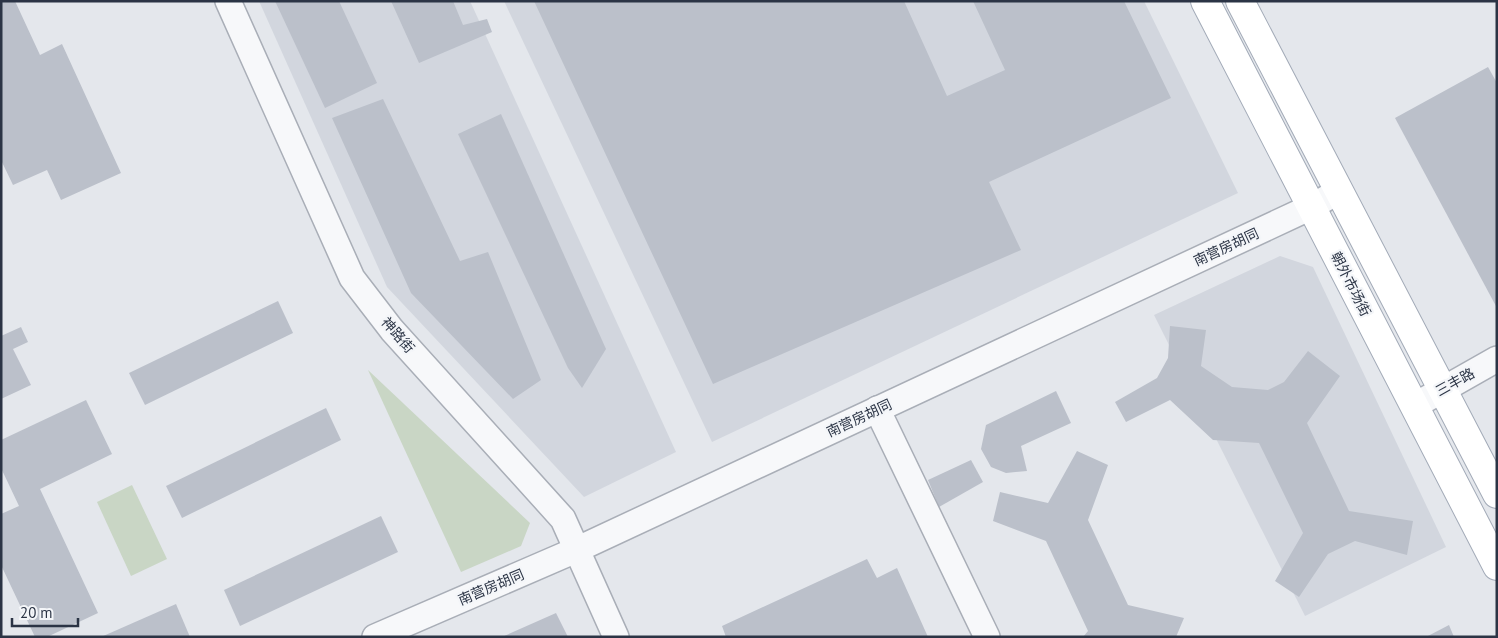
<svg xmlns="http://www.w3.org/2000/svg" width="1498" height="638" font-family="'PT Sans','Noto Sans SC',sans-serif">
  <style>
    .built { fill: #d2d6de }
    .green { fill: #c9d6c5 }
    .building { fill: #bbc0ca }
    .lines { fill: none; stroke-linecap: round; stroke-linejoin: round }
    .minor-casing { stroke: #a9aeb7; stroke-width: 28 }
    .major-casing { stroke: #a3abb8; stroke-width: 30 }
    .minor { stroke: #f7f8fa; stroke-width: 25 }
    .major { stroke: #fff; stroke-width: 28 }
    .labels { text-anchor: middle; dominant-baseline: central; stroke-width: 4.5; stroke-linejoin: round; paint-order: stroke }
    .street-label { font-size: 14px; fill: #2b3445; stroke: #f4f6f9 }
  </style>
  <rect width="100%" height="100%" fill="#e4e7ec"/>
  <g class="built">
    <path d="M 259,1 L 470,1 L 676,452 L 584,497 L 387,287 Z"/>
    <path d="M 504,1 L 1144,1 L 1238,193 L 712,442 Z"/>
    <path d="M 1280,256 L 1313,267 L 1446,547 L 1305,616 L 1154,315 Z"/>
  </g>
  <g class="green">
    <path d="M 368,370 L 530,523 L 521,546 L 461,572 Z"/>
    <path d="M 132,485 L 167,559 L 131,576 L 97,502 Z"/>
  </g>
  <g class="building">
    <path d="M 1,1 L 15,1 L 40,55 L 62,44 L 121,173 L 61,200 L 47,170 L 13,185 L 1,160 Z"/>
    <path d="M 275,1 L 339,1 L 377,83 L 325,108 Z"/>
    <path d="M 391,1 L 453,1 L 463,25 L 487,19 L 492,32 L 419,63 Z"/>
    <path d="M 534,1 L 904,1 L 947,96 L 1005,70 L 973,1 L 1124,1 L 1171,98 L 989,182 L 1021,250 L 713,384 Z"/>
    <path d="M 1488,67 L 1497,83 L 1497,308 L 1395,118 Z"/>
    <path d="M 383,99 L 460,261 L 488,252 L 541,380 L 513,399 L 411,293 L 332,118 Z"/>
    <path d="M 501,114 L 606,349 L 582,388 L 568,368 L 458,134 Z"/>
    <path d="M 278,301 L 293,333 L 145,405 L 129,373 Z"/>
    <path d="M 1170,326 L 1206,330 L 1201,366 L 1232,387 L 1268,390 L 1284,382 L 1308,351 L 1340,376 L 1307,423 L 1349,511 L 1413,521 L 1407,555 L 1355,541 L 1328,554 L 1299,597 L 1275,581 L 1303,533 L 1259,443 L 1213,440 L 1170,400 L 1126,422 L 1115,402 L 1157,378 L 1168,358 Z"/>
    <path d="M 21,327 L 28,342 L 13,349 L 31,385 L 1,399 L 1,336 Z"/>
    <path d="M 1056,391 L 1071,423 L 1021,446 L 1027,471 L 1006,473 L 991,467 L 981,449 L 986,425 Z"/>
    <path d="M 86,400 L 112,454 L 40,489 L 98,613 L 47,637 L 35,637 L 1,565 L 1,514 L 19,506 L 1,468 L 1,440 Z"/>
    <path d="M 326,408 L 341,440 L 182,518 L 166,486 Z"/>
    <path d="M 1077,451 L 1108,465 L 1088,520 L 1128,605 L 1184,618 L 1176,637 L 1083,637 L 1088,631 L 1046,541 L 993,521 L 1000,492 L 1048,503 Z"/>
    <path d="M 971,460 L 983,482 L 939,507 L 928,480 Z"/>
    <path d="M 381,516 L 398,552 L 240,626 L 224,590 Z"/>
    <path d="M 867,559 L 877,578 L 897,568 L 928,637 L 726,637 L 722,626 Z"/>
    <path d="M 176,604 L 190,637 L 101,637 Z"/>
    <path d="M 556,613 L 568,637 L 502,637 Z"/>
    <path d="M 1449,625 L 1454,637 L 1426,637 Z"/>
  </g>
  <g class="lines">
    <g class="minor-casing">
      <g id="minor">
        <path d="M 228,1 L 352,278 L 392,330 L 563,519 L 616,637"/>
        <path d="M 1414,406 L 1497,359"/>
        <path d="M 877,409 L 987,637"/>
        <path d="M 375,637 L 576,550 L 1311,207 L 1339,191"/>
      </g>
    </g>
    <g class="major-casing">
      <g id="major">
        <path d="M 1205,1 L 1497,566"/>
        <path d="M 1240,1 L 1497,494"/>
      </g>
    </g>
    <use href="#minor" class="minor"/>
    <use href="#major" class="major"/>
  </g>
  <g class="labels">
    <g class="street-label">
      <text transform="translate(1226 247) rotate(-25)">南营房胡同</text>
      <text transform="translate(1351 284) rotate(63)">朝外市场街</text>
      <text transform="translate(398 335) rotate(49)">神路街</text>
      <text transform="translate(1455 382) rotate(-29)">三丰路</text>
      <text transform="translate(859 418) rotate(-25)">南营房胡同</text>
      <text transform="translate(491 587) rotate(-23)">南营房胡同</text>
    </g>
  </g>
  <rect width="1498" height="638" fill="none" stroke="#2b3445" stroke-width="5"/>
  <path d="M12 618v8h66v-8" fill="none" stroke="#2b3445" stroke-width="2.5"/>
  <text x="20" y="618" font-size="15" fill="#2b3445" stroke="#f4f6f9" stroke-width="4" paint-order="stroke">20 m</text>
</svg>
